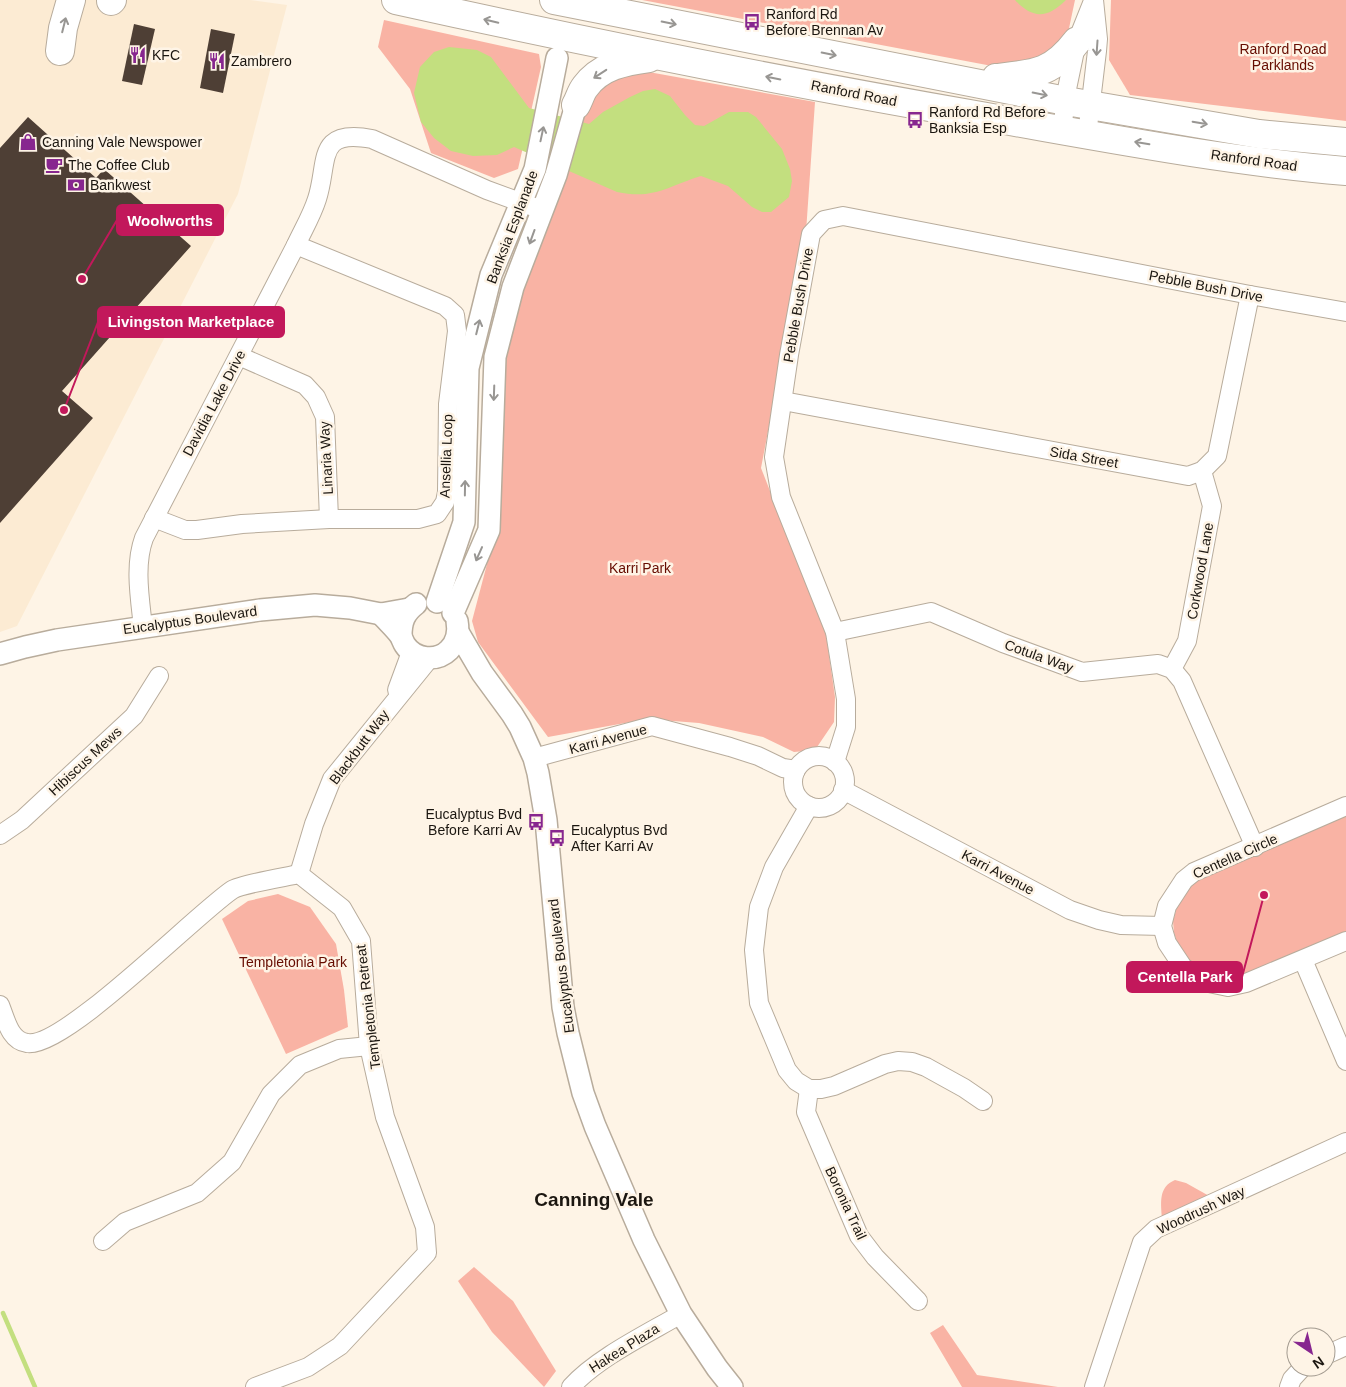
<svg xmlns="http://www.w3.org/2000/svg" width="1346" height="1387" font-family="Helvetica,sans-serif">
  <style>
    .built { fill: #fcebd3 }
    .green { fill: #f9b3a4 }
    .water { fill: #c3df7f }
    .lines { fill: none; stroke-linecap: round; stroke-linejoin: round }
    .stream { stroke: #c3df7f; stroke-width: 4.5 }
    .building { fill: #4e3f35 }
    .minor-casing { stroke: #b8ac9c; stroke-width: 20 }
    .tertiary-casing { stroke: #b8ac9c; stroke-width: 24 }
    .primary-casing { stroke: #b8ac9c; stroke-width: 30 }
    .minor { stroke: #fff; stroke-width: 18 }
    .tertiary { stroke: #fff; stroke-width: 21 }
    .primary { stroke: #fff; stroke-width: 28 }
    .oneway { stroke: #989693 }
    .labels { text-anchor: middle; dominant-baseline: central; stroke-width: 5; stroke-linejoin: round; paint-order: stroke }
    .poi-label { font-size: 14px; fill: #1b1610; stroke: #fef4e6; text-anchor: start }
    .park-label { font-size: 14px; fill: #660c00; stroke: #fef4e6 }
    .street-label { font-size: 14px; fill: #1b1610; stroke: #fef4e6 }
    .district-label { font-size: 19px; font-weight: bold; fill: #1b1610; stroke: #fef4e6 }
    .leader { fill: none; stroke: #c2185b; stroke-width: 2 }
    .callout-dot { fill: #c2185b; stroke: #fef4e6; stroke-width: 2 }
    .callout { fill: #c2185b; stroke: #c2185b; stroke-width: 2 }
    .callout-label { font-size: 15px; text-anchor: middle; font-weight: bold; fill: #fff }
  </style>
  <rect width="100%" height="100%" fill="#fef4e6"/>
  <path class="built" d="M 0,0 L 250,0 L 287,5 L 238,194 L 17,626 L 0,632 Z"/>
  <g class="green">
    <path d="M 642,0 L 1075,0 L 1068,33 L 1054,54 L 1008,69 Z"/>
    <path d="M 1111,0 L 1346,0 L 1346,121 L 1130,95 L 1109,60 Z"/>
    <path d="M 384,20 L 539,54 L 541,67 L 518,169 L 494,178 L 431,153 L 410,89 L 378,47 Z"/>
    <path d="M 643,71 L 815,102 L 806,232 L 761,468 L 826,634 L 835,697 L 834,722 L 815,750 L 794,752 L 763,737 L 699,723 L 647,719 L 548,737 L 478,642 L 472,621 L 496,530 L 499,371 L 517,285 L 588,99 L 606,82 Z"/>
    <path d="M 1346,813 L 1346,933 L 1251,974 L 1230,979 L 1211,976 L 1190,964 L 1178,945 L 1174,933 L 1173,921 L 1178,903 L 1193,881 Z"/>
    <path d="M 278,894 L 310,907 L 336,944 L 344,990 L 348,1027 L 286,1054 L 222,919 L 248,901 Z"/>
    <path d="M 1175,1180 L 1186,1183 L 1211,1197 L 1162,1219 C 1161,1203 1158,1187 1175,1180 Z"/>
    <path d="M 474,1267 L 513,1301 L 556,1371 L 544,1387 L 492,1332 L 458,1281 Z"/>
    <path d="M 943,1325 L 977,1375 L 1058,1387 L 962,1387 L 930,1333 Z"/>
  </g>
  <g class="water">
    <path d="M 1015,0 L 1066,0 C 1048,18 1033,20 1015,0 Z"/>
    <path d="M 449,47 L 477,50 L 491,57 L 529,108 L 589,124 L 603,112 L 630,97 L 643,91 L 655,89 L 670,96 L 685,115 L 695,125 L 704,126 L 729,112 L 748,112 L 756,117 L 782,149 L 790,169 L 792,181 L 789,197 L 771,212 L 762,212 L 752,207 L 728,186 L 701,176 C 668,186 654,200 617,192 L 514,147 L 497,155 L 473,156 L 451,151 L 434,138 L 421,122 L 414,93 L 420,67 L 434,52 Z"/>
  </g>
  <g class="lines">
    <path class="stream" d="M 3,1313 L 35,1387"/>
  </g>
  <g class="building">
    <path d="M 134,24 L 155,29 L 142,85 L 122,81 Z"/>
    <path d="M 211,29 L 235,34 L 223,93 L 200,88 Z"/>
    <path d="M 28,117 L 96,178 L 104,169 L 191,246 L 62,391 L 93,418 L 0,523 L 0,148 Z"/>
  </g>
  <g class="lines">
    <g class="minor-casing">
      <g id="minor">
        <path d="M 1062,131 L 1067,89 L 1077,41 L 1093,1"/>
        <path d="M 1087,135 L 1097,51 L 1098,39 L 1094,0"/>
        <path d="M 239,356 L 305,385 L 316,397 L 325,417 L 329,519"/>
        <path d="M 783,401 L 1188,476 L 1202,471 L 1217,456 L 1250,295"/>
        <path d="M 154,518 L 185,530 L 197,530 L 242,524 L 329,519 L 418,519 L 437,514 L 445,502 L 447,492 L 448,404 L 457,331 L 455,315 L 445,306 L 296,245"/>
        <path d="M 143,627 C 140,599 134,565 144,538 L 296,245 C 303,230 312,215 317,199 C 329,162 315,128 372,139 L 487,190 L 542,210"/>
        <path d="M 835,632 L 931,612 L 1003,643 L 1082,672 L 1158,664 L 1172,669 L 1182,681 L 1255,847"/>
        <path d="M 1172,669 L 1187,641 L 1212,506 L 1202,471"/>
        <path d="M 397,690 L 411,652"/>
        <circle cx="819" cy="782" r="26"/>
        <path d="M 534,758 L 652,726 L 730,747 L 758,756 L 783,768 L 796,770"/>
        <path d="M 835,762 L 846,727 L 846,699 L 835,632 L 781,497 L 774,457 L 789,355 L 811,234 L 824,220 L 843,216 L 1250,295 L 1346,312"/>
        <path d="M 843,790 L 1070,910 L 1099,920 L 1121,925 L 1162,926"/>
        <path d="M 809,806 L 774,867 L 759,907 L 754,950 L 759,1003 L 787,1070 L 796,1081 L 809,1089 L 821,1089 L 834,1086 L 885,1064 L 898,1061 L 912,1062 L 926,1067 L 964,1088 L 983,1101"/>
        <path d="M 1346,806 L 1194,872 L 1184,880 L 1167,906 L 1162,926 L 1167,943 L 1183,967 L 1204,982 L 1228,987 L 1246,983 L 1346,941"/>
        <path d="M 0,835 L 22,820 L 134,716 L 159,676"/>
        <path d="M 299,874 L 314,824 L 332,779 L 430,658"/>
        <path d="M 1303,960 L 1346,1061"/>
        <path d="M 0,1005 C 6,1020 10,1041 27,1043 C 64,1049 195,915 232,890 C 241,884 286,877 299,874 L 342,908 L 361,941 L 369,1046 L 385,1117 L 425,1227 L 427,1253 L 340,1346 L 308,1367 L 255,1387"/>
        <path d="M 809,1089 L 806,1112 L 859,1236 L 875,1257 L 918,1301"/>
        <path d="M 103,1241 L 125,1222 L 197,1193 L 232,1162 L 271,1094 L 300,1065 L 339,1049 L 369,1046"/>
        <path d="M 1326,1355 L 1346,1346"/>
        <path d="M 571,1387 C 597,1358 647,1334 681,1314"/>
        <path d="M 1094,1387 L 1142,1242 L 1156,1229 L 1346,1142"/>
        <path d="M 1289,1387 L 1292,1379 L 1303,1367"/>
      </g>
    </g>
    <g class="tertiary-casing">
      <g id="tertiary">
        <path d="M 437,602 L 464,522 L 468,368 L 491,275 L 535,169 L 557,58"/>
        <path d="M 453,613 L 489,530 L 495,357 L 513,287 L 556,175 L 576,105"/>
        <path d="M 381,614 C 387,621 394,627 400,635 C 402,638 403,642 405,645 C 415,660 437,662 449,650 C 457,642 459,632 457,621"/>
        <path d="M 458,632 L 482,673 L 512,714 L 520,727 L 534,758 L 538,773 L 546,820 L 563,1007 L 568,1033 L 583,1093 L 595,1126 L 644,1240 L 681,1314 L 717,1368 L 732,1387"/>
        <path d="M 401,636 C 401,622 404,613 416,604"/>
        <path d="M 0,654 L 25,647 L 57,640 L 260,610 L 315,605 L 350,608 L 381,614 L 409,609"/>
      </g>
    </g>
    <g class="primary-casing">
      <g id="primary">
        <path d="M 396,0 C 590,43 785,82 981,116 C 1102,137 1224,161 1346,171"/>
        <path d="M 554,0 L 1066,101 L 1259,134 L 1346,142"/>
        <path d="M 111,1 L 112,0"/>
        <path d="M 60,51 L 63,28 L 71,0"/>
        <path d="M 996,78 C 1034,74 1052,74 1077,41"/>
        <path d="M 576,105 C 579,100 581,92 585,87 C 600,66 625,61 649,58"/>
      </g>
    </g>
    <use href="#minor" class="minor"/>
    <use href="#tertiary" class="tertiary"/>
    <use href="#primary" class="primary"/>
  </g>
  <defs><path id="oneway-shaft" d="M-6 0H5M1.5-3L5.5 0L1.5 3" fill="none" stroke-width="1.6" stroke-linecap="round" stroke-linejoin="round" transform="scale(1.25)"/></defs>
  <g class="oneway">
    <use href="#oneway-shaft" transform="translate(491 21) rotate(-167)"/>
    <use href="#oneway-shaft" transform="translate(669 23) rotate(11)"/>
    <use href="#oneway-shaft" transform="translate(64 25) rotate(-76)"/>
    <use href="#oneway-shaft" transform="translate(1097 48) rotate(94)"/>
    <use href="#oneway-shaft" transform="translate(829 54) rotate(11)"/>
    <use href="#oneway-shaft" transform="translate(600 74) rotate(147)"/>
    <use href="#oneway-shaft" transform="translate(773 78) rotate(-169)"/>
    <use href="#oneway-shaft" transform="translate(1040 94) rotate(11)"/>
    <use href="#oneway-shaft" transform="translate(1200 123) rotate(10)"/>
    <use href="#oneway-shaft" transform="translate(542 134) rotate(-78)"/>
    <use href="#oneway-shaft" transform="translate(1142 143) rotate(-171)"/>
    <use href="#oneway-shaft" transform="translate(532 237) rotate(110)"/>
    <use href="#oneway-shaft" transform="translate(478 327) rotate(-76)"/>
    <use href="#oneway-shaft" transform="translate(494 393) rotate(92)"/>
    <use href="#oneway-shaft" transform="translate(465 488) rotate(-89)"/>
    <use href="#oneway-shaft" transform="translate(479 554) rotate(114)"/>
  </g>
  <defs>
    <g id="bus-bare" transform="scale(1.35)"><path d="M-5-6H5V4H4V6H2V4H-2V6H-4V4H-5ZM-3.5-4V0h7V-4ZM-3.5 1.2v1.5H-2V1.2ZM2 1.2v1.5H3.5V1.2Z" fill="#87268f" stroke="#fef4e6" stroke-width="2.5" paint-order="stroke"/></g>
    <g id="restaurant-bare" transform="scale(1.35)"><path d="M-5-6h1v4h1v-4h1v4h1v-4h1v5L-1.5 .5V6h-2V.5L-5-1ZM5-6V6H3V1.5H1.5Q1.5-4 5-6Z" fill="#87268f" stroke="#fef4e6" stroke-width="2.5" paint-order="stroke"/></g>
    <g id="shop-bare" transform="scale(1.35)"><path d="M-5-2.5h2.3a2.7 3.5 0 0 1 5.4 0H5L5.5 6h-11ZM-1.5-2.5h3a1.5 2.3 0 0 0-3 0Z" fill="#87268f" stroke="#fef4e6" stroke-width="2.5" paint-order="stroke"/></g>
    <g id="cafe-bare" transform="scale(1.35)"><path d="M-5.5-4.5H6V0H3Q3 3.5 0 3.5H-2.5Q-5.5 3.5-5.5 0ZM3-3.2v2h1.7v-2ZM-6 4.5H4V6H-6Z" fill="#87268f" stroke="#fef4e6" stroke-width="2.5" paint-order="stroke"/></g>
    <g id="bank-bare" transform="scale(1.35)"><path d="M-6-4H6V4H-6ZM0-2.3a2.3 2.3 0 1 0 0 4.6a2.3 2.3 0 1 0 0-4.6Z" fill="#87268f" stroke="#fef4e6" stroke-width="2.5" paint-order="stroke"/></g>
  </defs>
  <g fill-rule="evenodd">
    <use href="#bus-bare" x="752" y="22"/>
    <use href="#restaurant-bare" x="138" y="55"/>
    <use href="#restaurant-bare" x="217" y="61"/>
    <use href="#bus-bare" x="915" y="120"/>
    <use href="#shop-bare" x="28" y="142"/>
    <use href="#cafe-bare" x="54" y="165"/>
    <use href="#bank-bare" x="76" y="185"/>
    <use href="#bus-bare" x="536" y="822"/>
    <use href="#bus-bare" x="557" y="838"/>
  </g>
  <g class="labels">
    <g class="poi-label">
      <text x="766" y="14">Ranford Rd<tspan x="766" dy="16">Before Brennan Av</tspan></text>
      <text x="152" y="55">KFC</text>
      <text x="231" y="61">Zambrero</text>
      <text x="929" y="112">Ranford Rd Before<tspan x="929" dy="16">Banksia Esp</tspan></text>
      <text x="42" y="142">Canning Vale Newspower</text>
      <text x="68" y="165">The Coffee Club</text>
      <text x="90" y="185">Bankwest</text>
      <text x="522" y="814" text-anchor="end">Eucalyptus Bvd<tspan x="522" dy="16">Before Karri Av</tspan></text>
      <text x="571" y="830">Eucalyptus Bvd<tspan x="571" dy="16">After Karri Av</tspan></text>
    </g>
    <g class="park-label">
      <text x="1283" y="49">Ranford Road<tspan x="1283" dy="16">Parklands</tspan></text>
      <text x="640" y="568">Karri Park</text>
      <text x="293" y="962">Templetonia Park</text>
    </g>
    <g class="street-label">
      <text transform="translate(854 93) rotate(11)">Ranford Road</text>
      <text transform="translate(1254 160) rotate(8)">Ranford Road</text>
      <text transform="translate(512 227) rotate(-69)">Banksia Esplanade</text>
      <text transform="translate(1206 286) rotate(11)">Pebble Bush Drive</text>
      <text transform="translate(798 305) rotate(-80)">Pebble Bush Drive</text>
      <text transform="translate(214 403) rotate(-62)">Davidia Lake Drive</text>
      <text transform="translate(446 456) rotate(-88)">Ansellia Loop</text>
      <text transform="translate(1084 457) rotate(10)">Sida Street</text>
      <text transform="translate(326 458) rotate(-93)">Linaria Way</text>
      <text transform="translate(1200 571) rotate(-80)">Corkwood Lane</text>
      <text transform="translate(190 620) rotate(-8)">Eucalyptus Boulevard</text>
      <text transform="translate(1039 656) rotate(20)">Cotula Way</text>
      <text transform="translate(608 739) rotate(-15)">Karri Avenue</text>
      <text transform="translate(359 747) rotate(-53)">Blackbutt Way</text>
      <text transform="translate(85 761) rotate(-43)">Hibiscus Mews</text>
      <text transform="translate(1235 856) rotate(-24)">Centella Circle</text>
      <text transform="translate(998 872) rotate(28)">Karri Avenue</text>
      <text transform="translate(561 966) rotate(-97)">Eucalyptus Boulevard</text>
      <text transform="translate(368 1007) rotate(-97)">Templetonia Retreat</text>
      <text transform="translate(846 1203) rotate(65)">Boronia Trail</text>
      <text transform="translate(1201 1210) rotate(-25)">Woodrush Way</text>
      <text transform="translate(624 1348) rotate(-32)">Hakea Plaza</text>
    </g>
    <g class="district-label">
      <text x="594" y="1199">Canning Vale</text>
    </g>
  </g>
  <path class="leader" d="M82 279L117 220M64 410L98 322M1264 895L1242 977"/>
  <g class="callout-dot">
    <circle cx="82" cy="279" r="5"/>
    <circle cx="64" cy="410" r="5"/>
    <circle cx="1264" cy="895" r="5"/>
  </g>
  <g class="callout">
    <rect x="117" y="205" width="106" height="30" rx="5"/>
    <rect x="98" y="307" width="186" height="30" rx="5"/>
    <rect x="1127" y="962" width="115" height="30" rx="5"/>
  </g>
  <g class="callout-label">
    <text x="170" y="226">Woolworths</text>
    <text x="191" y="327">Livingston Marketplace</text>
    <text x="1185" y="982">Centella Park</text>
  </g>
  <g transform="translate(1311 1352) rotate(145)"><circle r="24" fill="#fef4e6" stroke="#a39b90"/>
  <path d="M0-4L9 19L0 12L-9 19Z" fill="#87268f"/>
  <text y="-8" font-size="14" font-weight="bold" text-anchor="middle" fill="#1b1610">N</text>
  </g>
</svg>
